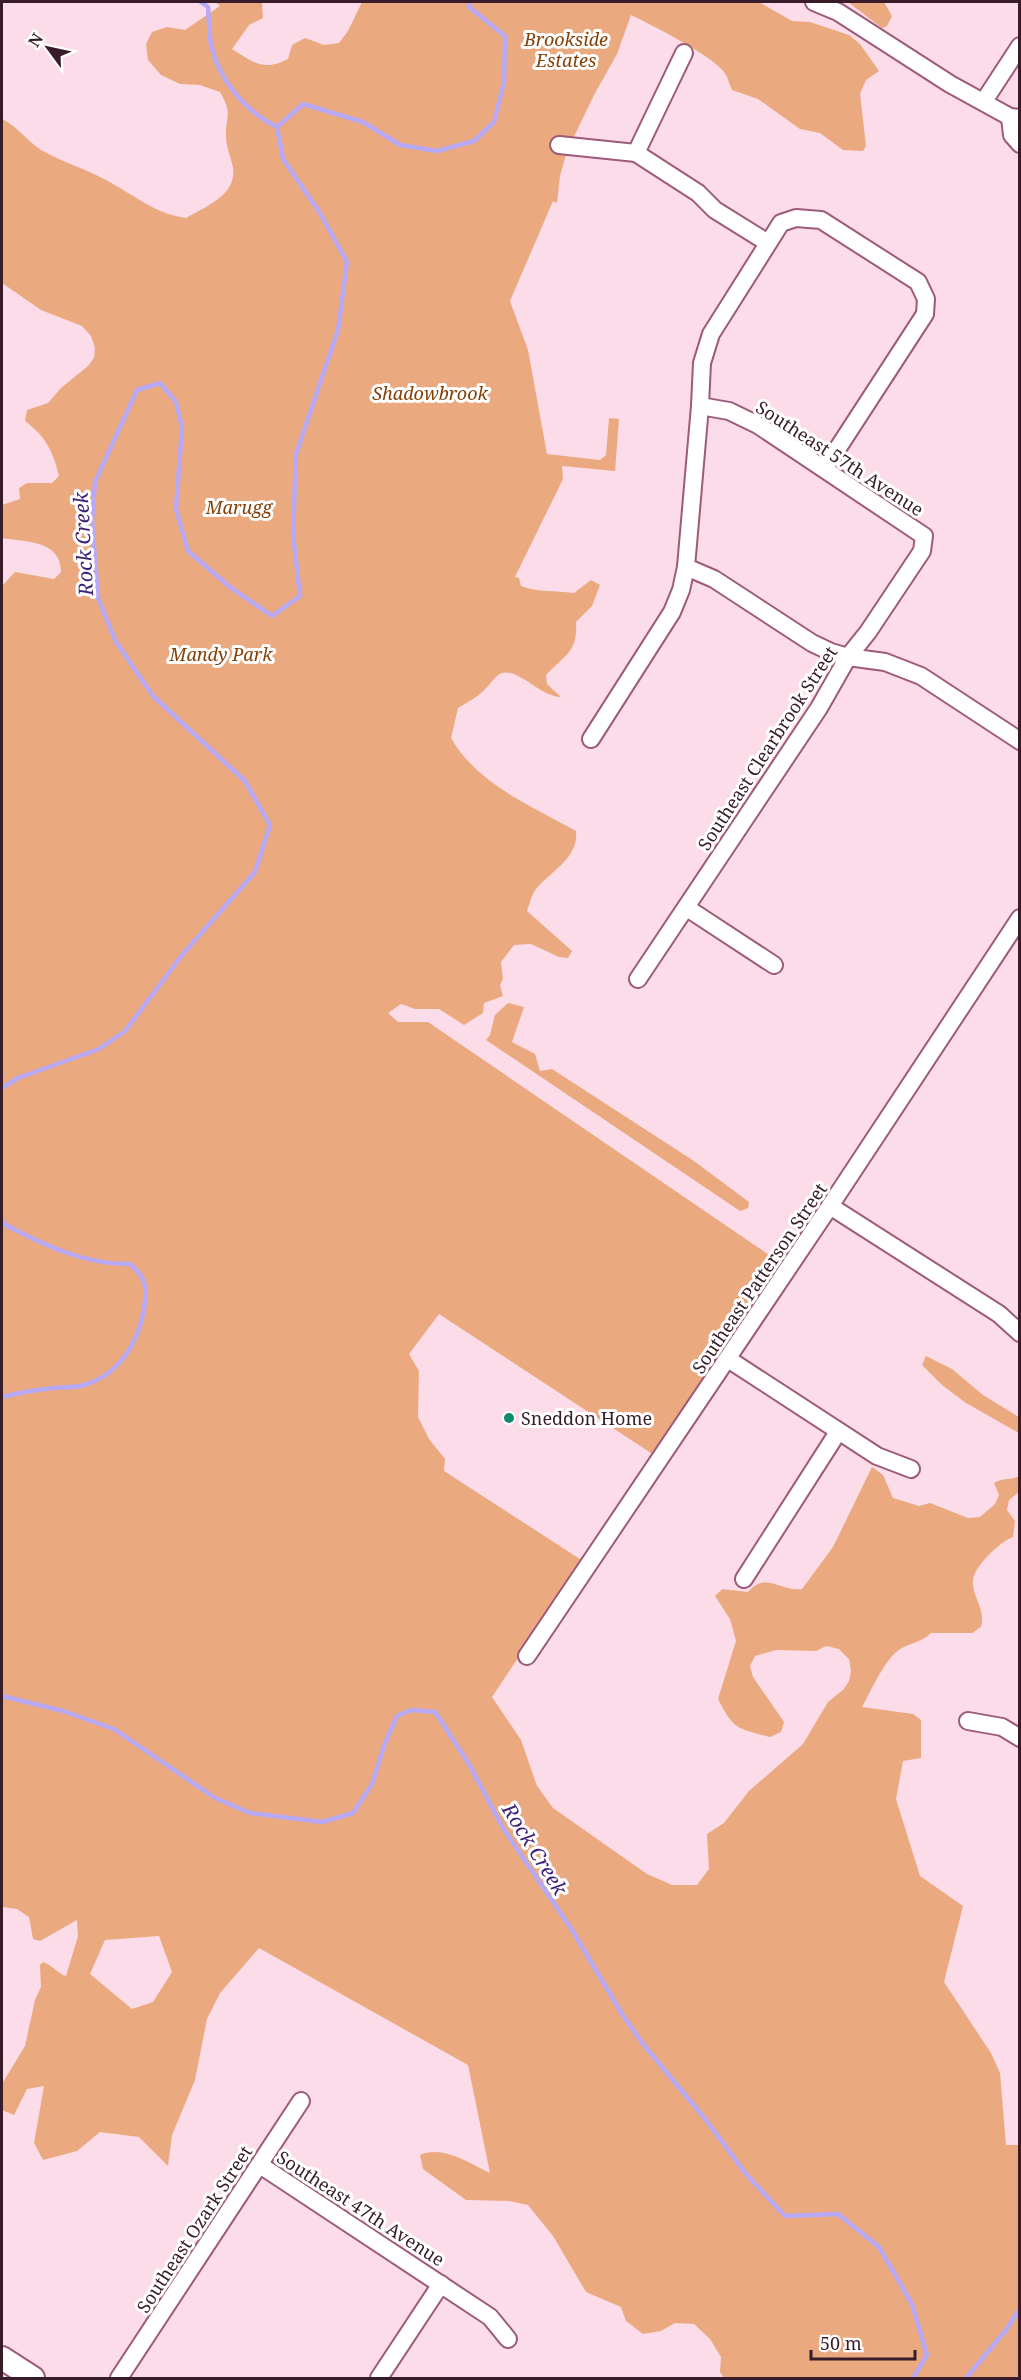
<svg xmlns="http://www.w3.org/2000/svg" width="1021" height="2380" font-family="'Noto Serif',serif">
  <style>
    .green { fill: #eba980; fill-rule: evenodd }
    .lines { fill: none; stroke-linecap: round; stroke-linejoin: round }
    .stream { stroke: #b7a9f6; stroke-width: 4.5 }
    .street-casing { stroke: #9d5a79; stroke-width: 20 }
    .secondary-casing { stroke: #9d5a79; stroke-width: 26 }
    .street { stroke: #fff; stroke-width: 16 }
    .secondary { stroke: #fff; stroke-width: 22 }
    .poi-dot { fill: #0c8b6f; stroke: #fff; stroke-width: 2 }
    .labels { text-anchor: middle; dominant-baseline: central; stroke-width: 6; stroke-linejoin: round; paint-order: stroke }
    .park-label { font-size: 18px; font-style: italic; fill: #833f05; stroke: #fff }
    .street-label { font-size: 18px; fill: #381c29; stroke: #fff }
    .poi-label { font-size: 18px; fill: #381c29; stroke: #fff; text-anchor: start }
    .water-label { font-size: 20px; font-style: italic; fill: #3b1e76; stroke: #fff }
  </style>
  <rect width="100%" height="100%" fill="#fbdce8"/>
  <g class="green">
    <path d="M 215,2 L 262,2 L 263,18 L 249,25 L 232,49 C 253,62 263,72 288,59 L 292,45 L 305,38 L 324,45 L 339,43 L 348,31 L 362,2 L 759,2 L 792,21 L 810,22 L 849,35 L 860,44 L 879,71 L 866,80 L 860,94 L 866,146 L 863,151 L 843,150 L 820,133 L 800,129 L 758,99 L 732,90 C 729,84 728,77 724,72 C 710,54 653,26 631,15 L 617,54 L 594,95 L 567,151 L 560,176 L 557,203 L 553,201 L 510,301 L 528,350 L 547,454 L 600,460 L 606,455 L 609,418 L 619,419 L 615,471 L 562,466 L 563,479 L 515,577 L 519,578 L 521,586 C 540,593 554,590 574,593 L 591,580 L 600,585 L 592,606 L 576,622 C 578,652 565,655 546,675 L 547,684 L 561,697 C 541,697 518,668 502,673 C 496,675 492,682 488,686 C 480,696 468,702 458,708 L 451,738 C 477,784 532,806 576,831 C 579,858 551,871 536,889 C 531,895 530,904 527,911 L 572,951 L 568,958 L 559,957 L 531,944 L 514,945 L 501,962 L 503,979 L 500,985 L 503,996 L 484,1003 L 483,1013 L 464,1025 L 439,1009 L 415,1009 L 401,1004 L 388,1013 L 398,1022 L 428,1022 L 769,1255 L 777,1270 L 654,1455 L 439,1314 L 409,1354 L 419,1371 L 418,1417 L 429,1439 L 445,1459 L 444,1471 L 583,1561 L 492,1697 L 521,1740 L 537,1786 L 553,1808 L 647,1874 L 672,1885 L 697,1885 L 709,1869 L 707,1834 L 724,1823 L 749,1791 L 803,1744 L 828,1702 L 844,1689 L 849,1681 L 851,1671 L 849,1659 L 839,1649 L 826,1646 L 816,1651 L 776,1650 L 755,1656 L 750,1666 L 753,1677 L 784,1722 L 781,1732 L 770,1737 C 736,1728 734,1730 718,1699 L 736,1641 L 730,1619 L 715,1596 L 722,1589 L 748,1592 C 766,1571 780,1592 802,1589 L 833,1547 L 872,1467 L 883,1475 L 893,1498 L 919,1506 L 930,1503 L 968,1518 L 980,1517 L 995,1504 L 999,1495 L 994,1483 C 1004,1477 1011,1481 1019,1476 L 1019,1492 L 1009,1500 L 1007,1510 L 1015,1521 L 1013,1537 C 1001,1541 973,1567 973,1581 C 972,1598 986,1608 981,1627 L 972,1633 L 931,1633 C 922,1642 913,1642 902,1648 C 886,1656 871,1691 862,1707 L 913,1714 L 921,1720 L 921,1758 L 903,1761 L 896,1799 L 920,1876 L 963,1906 L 944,1982 L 991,2053 L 1000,2073 L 1006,2145 L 1019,2145 L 1019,2378 L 724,2378 L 720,2372 L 721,2357 L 710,2339 L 694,2324 L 675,2323 L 661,2331 L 643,2334 L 626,2321 L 621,2307 L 586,2292 L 553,2236 L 528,2205 L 509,2201 L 466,2200 L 423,2169 L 420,2155 C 444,2145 468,2163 490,2173 L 468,2065 L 259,1948 L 220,1993 L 207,2019 L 195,2080 L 172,2135 L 168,2166 L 139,2137 L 100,2132 L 77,2151 L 43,2160 L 34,2143 L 44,2086 L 27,2089 L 14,2115 L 2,2110 L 2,2084 L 25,2046 L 35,2000 L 41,1987 L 40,1965 L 43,1962 C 52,1965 57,1973 66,1976 L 78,1936 L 77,1920 L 40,1941 L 33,1939 L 29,1917 L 17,1909 L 2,1907 L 2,586 L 15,572 L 54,579 L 61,572 C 61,540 26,542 2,538 L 2,505 L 20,499 L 19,488 L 27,483 L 52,483 L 59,476 C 53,451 46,437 25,421 L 27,410 L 48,403 L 61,388 L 88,366 L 94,358 L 95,348 L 91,336 L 82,326 L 41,310 L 2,283 L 3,129 L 2,119 C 17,126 27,141 41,150 C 62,162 86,169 108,181 C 134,195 155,214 186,218 C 205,207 237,195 233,168 C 231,157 226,147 226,136 C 226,112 233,115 220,92 L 200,85 L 180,84 L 161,75 L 148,60 L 146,44 L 152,32 L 167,27 L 185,30 L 220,6 ZM 159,1936 L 172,1972 L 153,2002 L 132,2009 L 90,1974 L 105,1940 Z"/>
    <path d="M 848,2 L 884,2 L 892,16 L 887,26 L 882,28 Z"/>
    <path d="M 508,1003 L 524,1007 L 512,1042 L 535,1054 L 540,1071 L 552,1069 L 694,1161 L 749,1202 L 748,1208 L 740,1211 L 486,1040 L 490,1035 L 495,1015 Z"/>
    <path d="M 926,1356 L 952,1369 L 983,1395 L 1019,1417 L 1019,1433 L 966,1403 L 942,1385 L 922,1365 Z"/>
  </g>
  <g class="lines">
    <g class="stream">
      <path d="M 201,2 L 208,7 C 209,19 209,33 211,45 C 219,80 245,111 277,127"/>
      <path d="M 277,127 L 303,104 L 363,122 L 400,145 L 437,151 L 474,141 L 494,122 L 504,82 L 505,36 L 469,7 L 469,2"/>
      <path d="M 2,1088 L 18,1078 L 99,1049 L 125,1031 L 182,955 L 255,872 L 270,825 L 245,781 L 153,696 L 116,642 L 98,598 L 92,521 L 95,482 L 137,390 L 160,383 L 176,402 L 182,427 L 176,509 L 188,551 L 230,587 L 272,616 L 300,596 L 293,534 L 296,454 L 338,330 L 347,262 L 320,213 L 283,159 L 277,127"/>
      <path d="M 2,1220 L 4,1224 C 44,1245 85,1265 130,1264 C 147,1278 147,1289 144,1309 C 138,1343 119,1375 84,1385 C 74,1388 62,1387 52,1388 C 35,1390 18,1393 2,1397"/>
      <path d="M 2,1696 L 63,1711 L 114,1729 L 215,1798 L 250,1813 L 322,1822 L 353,1813 L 372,1784 L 385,1743 L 397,1716 L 411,1710 L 435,1712 L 469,1764 L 503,1828 L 572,1930 L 622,2014 L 643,2044 L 706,2120 L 746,2174 L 785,2216 L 838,2214 L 879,2247 L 912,2304 L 927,2355 L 913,2378"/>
      <path d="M 966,2378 L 1006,2330 L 1020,2308"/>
    </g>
    <g class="street-casing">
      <g id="street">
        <path d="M 814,2 L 838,12 L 950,84 L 1010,117 L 1020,118"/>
        <path d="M 984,101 L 1020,46"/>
        <path d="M 1010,117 L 1012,135 L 1020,144"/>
        <path d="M 559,145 L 636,153 L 684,53"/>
        <path d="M 636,153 L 698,193 L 715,210 L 768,243"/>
        <path d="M 686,567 L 714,579 L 812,643 L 831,652 L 848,657 L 885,662 L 921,676 L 1020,741"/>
        <path d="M 591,739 L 672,612 L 681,590 L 686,567 L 700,406 L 702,363 L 711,334 L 781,223 L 796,218 L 821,220 L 918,282 L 926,299 L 925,314 L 825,468"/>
        <path d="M 687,908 L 774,965"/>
        <path d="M 638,979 L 819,708 L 848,657 L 868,632 L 922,551 L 924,536 L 758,425 L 729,411 L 700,406"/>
        <path d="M 830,1206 L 999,1314 L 1020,1333"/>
        <path d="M 728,1359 L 877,1456 L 911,1469"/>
        <path d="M 744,1579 L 838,1432"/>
        <path d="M 527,1656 L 830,1206 L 1020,918"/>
        <path d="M 968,1721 L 1002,1727 L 1020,1738"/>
        <path d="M 260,2165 L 490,2317 L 508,2339"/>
        <path d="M 119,2378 L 301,2101"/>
        <path d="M 379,2378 L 441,2284"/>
      </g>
    </g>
    <g class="secondary-casing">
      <path id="secondary" d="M 2,2358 L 33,2378"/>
    </g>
    <use href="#street" class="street"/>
    <use href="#secondary" class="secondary"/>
  </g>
  <circle class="poi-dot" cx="509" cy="1418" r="6"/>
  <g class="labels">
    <g class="park-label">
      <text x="566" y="39">Brookside<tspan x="566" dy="21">Estates</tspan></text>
      <text x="430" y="393">Shadowbrook</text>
      <text x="239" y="507">Marugg</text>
      <text x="221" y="654">Mandy Park</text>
    </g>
    <g class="street-label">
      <text transform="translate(840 458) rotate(33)">Southeast 57th Avenue</text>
      <text transform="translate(767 748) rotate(-57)">Southeast Clearbrook Street</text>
      <text transform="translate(759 1278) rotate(-56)">Southeast Patterson Street</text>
      <text transform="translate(361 2208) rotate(33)">Southeast 47th Avenue</text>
      <text transform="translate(194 2229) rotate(-57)">Southeast Ozark Street</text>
    </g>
    <g class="poi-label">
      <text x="521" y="1418">Sneddon Home</text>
    </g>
    <g class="water-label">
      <text transform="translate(83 544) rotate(-93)">Rock Creek</text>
      <text transform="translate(535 1849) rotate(58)">Rock Creek</text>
    </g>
  </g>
  <rect width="1021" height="2380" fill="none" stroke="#381c29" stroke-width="6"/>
  <g transform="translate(48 48) rotate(303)" stroke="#ffffff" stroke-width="4.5" paint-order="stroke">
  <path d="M0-4.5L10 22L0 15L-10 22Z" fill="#381c29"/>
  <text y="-9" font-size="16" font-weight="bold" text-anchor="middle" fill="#381c29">N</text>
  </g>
  <path d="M811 2350v9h104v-9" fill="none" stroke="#381c29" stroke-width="3"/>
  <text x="820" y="2350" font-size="18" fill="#381c29" stroke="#ffffff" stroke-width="4.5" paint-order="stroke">50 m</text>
</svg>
